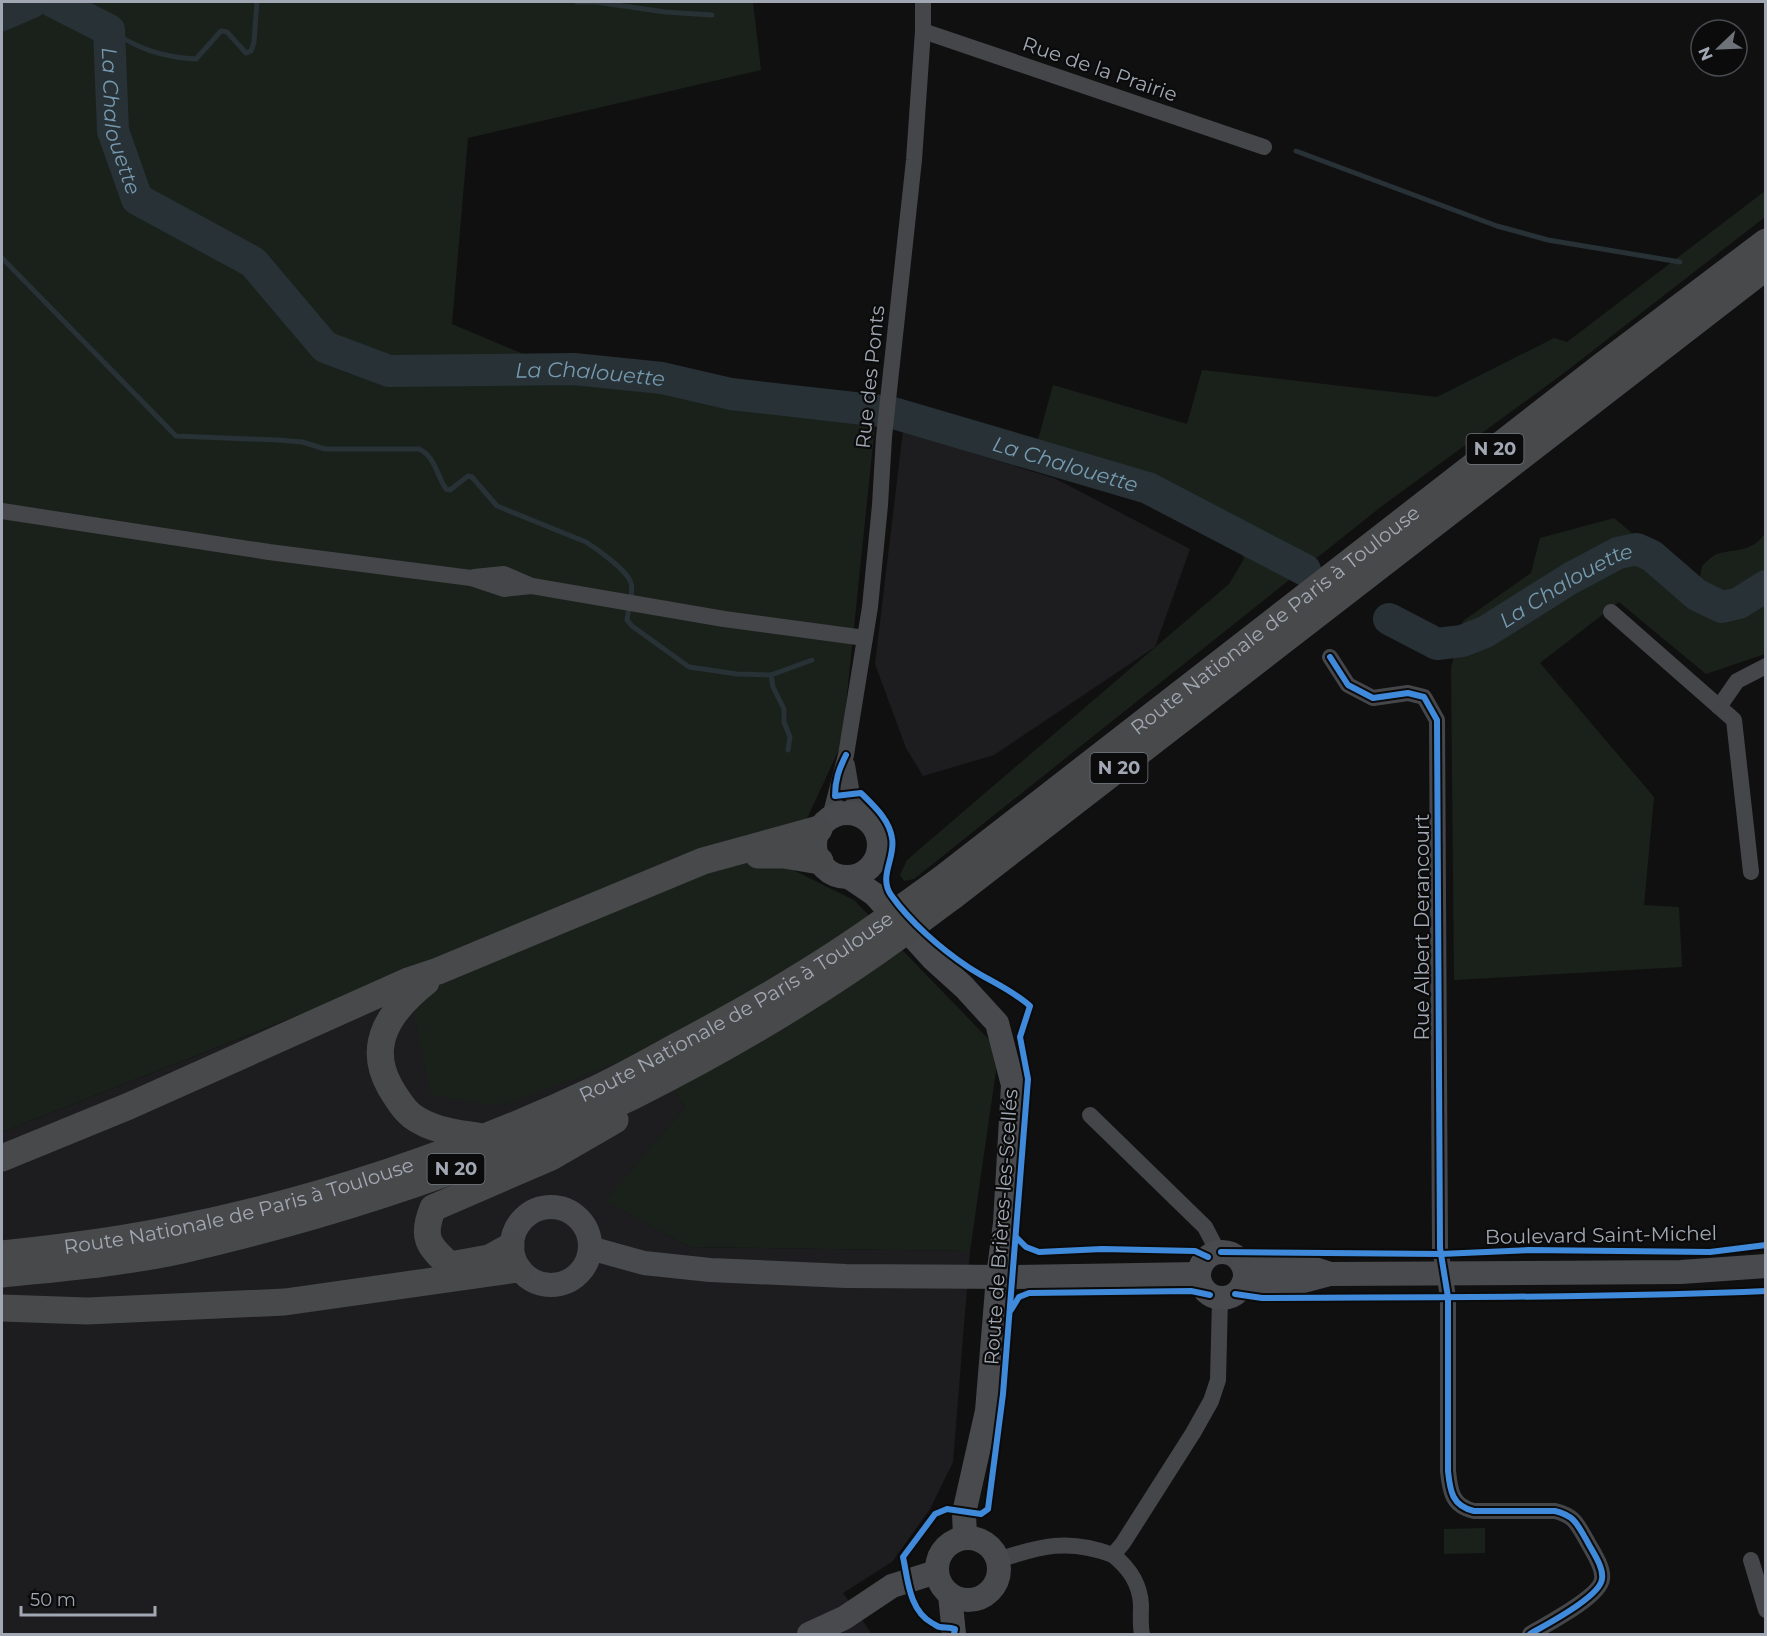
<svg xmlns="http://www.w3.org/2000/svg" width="1767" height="1636" font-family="Montserrat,sans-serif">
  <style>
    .built { fill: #1d1d1f }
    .green { fill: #1a211b }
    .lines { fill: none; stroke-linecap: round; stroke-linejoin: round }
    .stream { stroke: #273136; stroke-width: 5 }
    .river { stroke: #273136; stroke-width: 32 }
    .street { stroke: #454649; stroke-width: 16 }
    .secondary { stroke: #494a4d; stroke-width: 24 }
    .primary { stroke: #47494b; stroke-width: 27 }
    .primary-bridge { stroke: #47494b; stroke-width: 27 }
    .cycleway-casing { stroke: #0b0b0c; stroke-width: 10 }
    .cycleway { stroke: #408adc; stroke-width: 6 }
    .labels { text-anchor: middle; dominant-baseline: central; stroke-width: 4.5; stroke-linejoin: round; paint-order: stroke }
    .shield { fill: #0b0b0c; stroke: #747981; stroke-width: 1.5 }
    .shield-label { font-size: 18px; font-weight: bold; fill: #a1a8b3 }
    .street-label { font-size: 20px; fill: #a1a8b3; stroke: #0b0b0c }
    .water-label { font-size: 21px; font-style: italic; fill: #769aaf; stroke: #0b0b0c }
  </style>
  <rect width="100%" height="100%" fill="#101011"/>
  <g class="built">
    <path d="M 903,431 L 1056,479 L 1190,549 L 1155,647 L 994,755 L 923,776 L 906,748 L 875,664 Z"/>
    <path d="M 407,973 L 650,1051 L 685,1107 L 606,1201 L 690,1247 L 970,1251 L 953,1462 L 930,1509 L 892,1562 L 843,1593 L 872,1634 L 2,1634 L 2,1132 Z"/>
  </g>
  <g class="green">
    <path d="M 2,2 L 753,2 L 761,70 L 468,138 L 452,324 L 554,367 L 875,425 L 842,743 L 785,866 L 854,900 L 999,1050 L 970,1251 L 690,1247 L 605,1201 L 685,1107 L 650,1051 L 500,1106 L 431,1095 L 406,973 L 2,1132 Z"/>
    <path d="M 1765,191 L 1765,217 L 1564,373 L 1382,506 L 914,879 L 904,881 L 900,875 L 907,860 L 1229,584 L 1244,559 L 1227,513 L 1031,465 L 1053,385 L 1187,424 L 1202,370 L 1437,397 L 1554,338 L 1567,342 Z"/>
    <path d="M 1614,518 L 1698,589 L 1702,566 C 1706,562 1712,556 1717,554 C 1737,548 1752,553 1765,533 L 1765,654 L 1706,674 L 1619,602 L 1540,663 L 1654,797 L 1644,905 L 1679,907 L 1682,967 L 1454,980 L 1451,668 L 1463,621 L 1531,573 L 1540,538 Z"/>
    <path d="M 1485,1528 L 1485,1553 L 1444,1554 L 1444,1529 Z"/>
  </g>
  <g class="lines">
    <g class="stream">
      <path d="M 577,2 L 596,2 L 665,12 L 712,15"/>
      <path d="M 109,30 C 139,49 161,57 196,59 L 221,31 L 227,32 L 246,53 L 251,51 L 254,42 L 257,2"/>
      <path d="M 1296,151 L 1497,226 L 1548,240 L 1680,262"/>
      <path d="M 2,258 L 176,436 L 278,440 L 302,442 L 325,449 L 419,449 C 435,456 437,476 446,489 L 450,490 L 468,476 L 472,477 L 497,506 L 586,542 C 597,549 627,570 631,583 C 634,593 628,610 627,620 L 632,626 L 689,667 L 737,674 L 771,675 L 812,660"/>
      <path d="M 771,675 L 773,687 L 784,709 L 784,722 L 790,737 L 788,750"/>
    </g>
    <g class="river">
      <path id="s1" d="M 54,2 L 109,30 L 113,131 L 137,199 L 253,262 L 325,347 L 389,371 L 574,369 L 662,378 L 731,394 L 890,412 L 1148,488 L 1305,570"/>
      <path d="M 2,15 L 32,2"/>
      <path id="s2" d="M 1389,619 L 1437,644 L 1462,641 L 1485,632 L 1571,578 L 1618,553 L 1637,549 L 1652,556 L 1697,595 L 1722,607 L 1739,603 L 1766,586"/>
    </g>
    <g class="street">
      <path d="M 923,31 L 1264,147"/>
      <path d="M 2,511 L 269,552 L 471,578 L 504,589 L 532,586"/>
      <path d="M 474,577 L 504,574 L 532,586 L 724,619 L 865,638"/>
      <path d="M 1611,612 L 1734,720 L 1751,872"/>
      <path d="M 1330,657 L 1348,685 L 1373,698 L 1408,693 L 1424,697 L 1437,720 L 1440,1248 L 1448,1297 L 1448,1471 C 1450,1491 1452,1506 1474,1511 L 1555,1511 C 1575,1516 1577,1524 1587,1541 C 1592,1551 1604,1567 1602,1579 C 1600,1597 1545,1625 1530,1634"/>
      <path d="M 1719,707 L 1737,681 L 1766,666"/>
      <path d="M 847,765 L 852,794 L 864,817"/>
      <path d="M 830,817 L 846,755 L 870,607 L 880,505 L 884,437 L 914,160 L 923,31 L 923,2"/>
      <path d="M 1090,1115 L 1205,1227 L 1218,1252"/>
      <path d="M 1113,1555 C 1129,1568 1140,1583 1141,1605 C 1141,1615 1140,1625 1142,1634"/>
      <path d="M 998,1560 C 1041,1546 1068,1538 1113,1555 L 1123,1543 L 1193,1433 L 1211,1401 L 1218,1380 L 1220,1299"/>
      <path d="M 1751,1560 L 1766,1610"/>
    </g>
    <g class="secondary">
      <circle cx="847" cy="845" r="32"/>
      <path d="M 849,877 L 874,894 L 932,958 L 964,987 L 997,1023 L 1013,1085 L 1005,1223 L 998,1277 L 987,1411 L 964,1513 L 965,1537"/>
      <circle cx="551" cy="1246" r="39"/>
      <path d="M 590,1248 L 644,1263 L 710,1270 L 846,1276 L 1012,1277 L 1198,1274"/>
      <circle cx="1222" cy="1275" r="23"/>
      <path d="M 1242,1264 L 1299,1264 L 1330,1274"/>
      <path d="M 1243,1284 L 1300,1282 L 1330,1274 L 1681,1272 L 1766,1266"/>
      <circle cx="968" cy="1569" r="31"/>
      <path d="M 950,1595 L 954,1634"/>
      <path d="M 809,1634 L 844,1618 L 892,1586 L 936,1572"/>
    </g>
    <g class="primary">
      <path d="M 758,855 L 784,855 L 820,861"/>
      <path id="s3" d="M 942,879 L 1602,366 L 1766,242"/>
      <path d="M 953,896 L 1766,267"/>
      <path d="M 426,982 C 392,1009 365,1043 390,1087 C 396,1097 403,1109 412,1116 C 432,1131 459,1133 482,1137"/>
      <path d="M 2,1158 L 129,1106 L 408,981 L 438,971 L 703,861 L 819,829"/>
      <path d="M 511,1246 L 489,1258 L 450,1265 C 428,1246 421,1237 433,1208 L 551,1157 L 615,1120"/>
      <path id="s4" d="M 2,1254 C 59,1248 117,1241 174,1229 C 316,1201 465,1151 596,1089 C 623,1076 650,1061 677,1046 C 751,1007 824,965 892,915"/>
      <path d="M 2,1274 C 62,1268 123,1263 182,1250 C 313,1220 442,1179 565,1126 C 589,1115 614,1106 637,1094 C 731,1047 821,993 906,931"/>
      <path d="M 2,1308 L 87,1311 L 285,1302 L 518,1269"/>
    </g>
    <g class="primary-bridge">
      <path d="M 892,915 L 942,879"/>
      <path d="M 906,931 L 953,896"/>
    </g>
    <g class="cycleway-casing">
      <g id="cycleway">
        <path d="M 1330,657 L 1348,685 L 1373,698 L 1408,693 L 1424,697 L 1437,720 L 1440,1248 L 1448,1297 L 1448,1471 C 1450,1491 1452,1506 1474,1511 L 1555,1511 C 1575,1516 1577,1524 1587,1541 C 1592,1551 1604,1567 1602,1579 C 1600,1597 1545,1625 1530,1634"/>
        <path d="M 846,755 C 839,769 835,780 835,796 L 861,793 C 874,806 889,819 892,838 C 896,858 878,876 891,895 C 910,922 941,949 968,967 C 989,981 1011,989 1030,1006 L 1020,1037 L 1028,1079 L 1003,1394 L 988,1509 L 981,1514 L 947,1509 L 935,1514 L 903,1557 C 908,1580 909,1610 932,1623 C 935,1624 937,1627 940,1627 C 945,1628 949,1627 955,1629 L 954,1634"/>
        <path d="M 1016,1237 L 1026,1247 L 1039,1252 L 1102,1249 L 1195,1251 L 1208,1257"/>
        <path d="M 1221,1252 L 1441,1254 L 1529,1250 L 1710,1252 L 1766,1245"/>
        <path d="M 1235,1294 L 1262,1298 C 1430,1297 1598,1298 1766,1291"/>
        <path d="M 1011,1310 L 1019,1297 L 1029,1293 L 1191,1291 L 1210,1295"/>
      </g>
    </g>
    <use href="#cycleway" class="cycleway"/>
  </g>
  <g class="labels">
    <g class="shield">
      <rect x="1466.5" y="434" width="57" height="30" rx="4.5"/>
      <rect x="1090.5" y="753" width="57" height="30" rx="4.5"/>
      <rect x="427.5" y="1154" width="57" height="30" rx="4.5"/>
    </g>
    <g class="shield-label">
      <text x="1495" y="449">N 20</text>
      <text x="1119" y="768">N 20</text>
      <text x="456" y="1169">N 20</text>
    </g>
    <g class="street-label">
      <text transform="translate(1100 69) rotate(19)">Rue de la Prairie</text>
      <text transform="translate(870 377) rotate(-84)">Rue des Ponts</text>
      <text stroke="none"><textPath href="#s3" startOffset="422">Route Nationale de Paris à Toulouse</textPath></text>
      <text transform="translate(1422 927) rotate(-90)">Rue Albert Derancourt</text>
      <text stroke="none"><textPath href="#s4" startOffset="782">Route Nationale de Paris à Toulouse</textPath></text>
      <text stroke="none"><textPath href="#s4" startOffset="242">Route Nationale de Paris à Toulouse</textPath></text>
      <text transform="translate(1001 1227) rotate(-86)">Route de Brières-les-Scellés</text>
      <text transform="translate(1601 1235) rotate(-1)">Boulevard Saint-Michel</text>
    </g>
    <g class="water-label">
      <text stroke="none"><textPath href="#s1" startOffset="154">La Chalouette</textPath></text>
      <text stroke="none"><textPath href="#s1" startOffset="748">La Chalouette</textPath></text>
      <text stroke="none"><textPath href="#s1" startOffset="1234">La Chalouette</textPath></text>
      <text stroke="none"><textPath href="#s2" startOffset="198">La Chalouette</textPath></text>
    </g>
  </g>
  <rect width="1767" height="1636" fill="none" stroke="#a1a8b3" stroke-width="6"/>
  <g transform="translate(1719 48) rotate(247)"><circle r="28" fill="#0b0b0c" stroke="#474a4f" stroke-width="1.5"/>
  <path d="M0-4.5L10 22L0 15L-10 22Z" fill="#6e737a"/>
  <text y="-9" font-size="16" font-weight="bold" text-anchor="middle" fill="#a1a8b3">N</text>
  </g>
  <path d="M21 1606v9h134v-9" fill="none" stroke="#a1a8b3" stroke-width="3"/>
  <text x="30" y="1606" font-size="18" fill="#a1a8b3" stroke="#0b0b0c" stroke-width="4.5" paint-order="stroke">50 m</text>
</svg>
